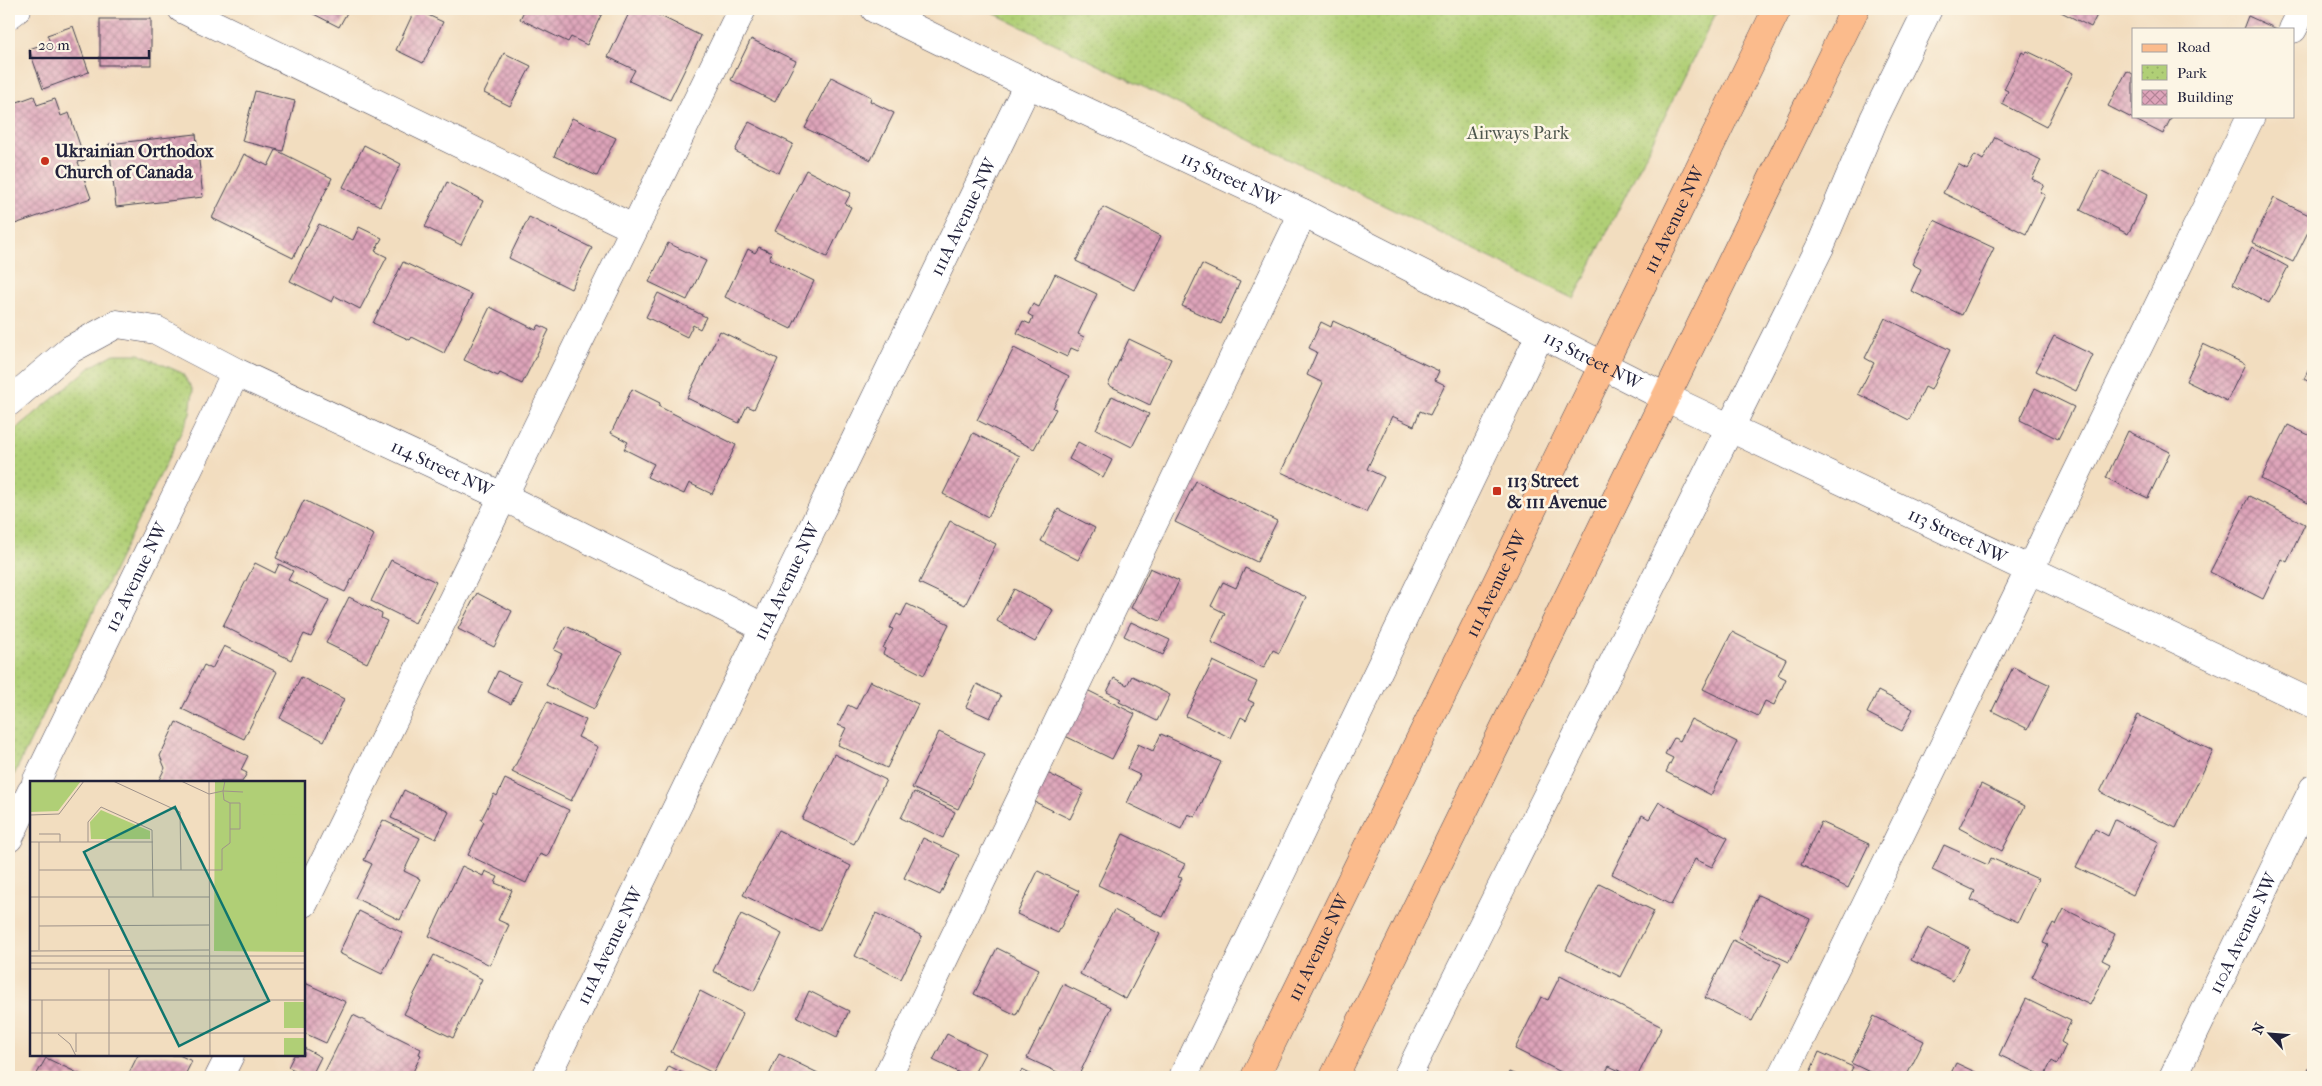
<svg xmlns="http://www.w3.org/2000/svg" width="2322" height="1086" font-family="'IM FELL French Canon',serif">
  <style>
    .park { fill: url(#park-dots); stroke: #697858 }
    .building { fill: url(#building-cross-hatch) }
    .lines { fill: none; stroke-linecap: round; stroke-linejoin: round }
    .minor-casing { stroke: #413e4f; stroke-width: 29 }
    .major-casing { stroke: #413e4f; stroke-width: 29 }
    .minor { stroke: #fff; stroke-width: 28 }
    .major { stroke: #fbbb8c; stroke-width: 28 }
    .poi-dot { fill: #c8321e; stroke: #fcf5e5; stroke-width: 2 }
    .labels { text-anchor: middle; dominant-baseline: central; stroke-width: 5; stroke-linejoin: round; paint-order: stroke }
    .park-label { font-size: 18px; fill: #4d564d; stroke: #fcf5e5 }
    .poi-label { font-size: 18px; font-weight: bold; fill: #22223b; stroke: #fcf5e5; text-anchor: start }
    .street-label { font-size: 18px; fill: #22223b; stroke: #fcf5e5 }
    .inset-road { fill: none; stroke: #9f928a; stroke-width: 1 }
    .view { fill: #0f766e; fill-opacity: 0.15; stroke: #0f766e; stroke-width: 2.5 }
    .inset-edge { fill: none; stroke: #22223b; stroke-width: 2.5 }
  </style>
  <defs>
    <pattern id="park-dots" width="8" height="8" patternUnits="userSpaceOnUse" patternTransform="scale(1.25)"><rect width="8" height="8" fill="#b0cf76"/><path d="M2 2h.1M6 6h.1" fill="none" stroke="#97b167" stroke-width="1.8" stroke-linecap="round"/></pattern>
    <pattern id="building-cross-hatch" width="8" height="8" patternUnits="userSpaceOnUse" patternTransform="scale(1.25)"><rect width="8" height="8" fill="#dea4ba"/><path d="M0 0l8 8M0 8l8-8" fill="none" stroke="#b48598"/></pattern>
  </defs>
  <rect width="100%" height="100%" fill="#fcf5e5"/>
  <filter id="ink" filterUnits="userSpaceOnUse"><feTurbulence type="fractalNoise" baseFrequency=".02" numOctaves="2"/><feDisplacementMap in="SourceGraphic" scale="10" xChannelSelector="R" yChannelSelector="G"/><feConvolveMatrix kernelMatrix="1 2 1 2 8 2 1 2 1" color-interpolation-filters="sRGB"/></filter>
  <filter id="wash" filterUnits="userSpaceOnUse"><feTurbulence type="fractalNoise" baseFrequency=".0096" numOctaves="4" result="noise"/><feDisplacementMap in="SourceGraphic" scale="20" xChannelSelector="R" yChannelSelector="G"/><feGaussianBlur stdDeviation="1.12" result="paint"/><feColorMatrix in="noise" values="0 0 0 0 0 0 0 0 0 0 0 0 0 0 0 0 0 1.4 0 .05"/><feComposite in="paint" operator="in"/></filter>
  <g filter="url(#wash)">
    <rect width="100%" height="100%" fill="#f2ddbf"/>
    <g class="park">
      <path d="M 985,9 L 1718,9 L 1574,299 Z"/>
      <path d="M 114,354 L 139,354 L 182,373 L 193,390 L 190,414 L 9,785 L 9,435 L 92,366 Z"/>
    </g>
    <g id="blocks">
      <g class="building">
        <path d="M 304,9 L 349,9 L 339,27 Z"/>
        <path d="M 415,9 L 443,22 L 423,63 L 396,50 Z"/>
        <path d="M 525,9 L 604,9 L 587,45 L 571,37 L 568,42 L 520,19 Z"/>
        <path d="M 631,9 L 646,9 L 701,36 L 670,100 L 629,81 L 635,70 L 608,57 Z"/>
        <path d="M 2055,9 L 2100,9 L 2091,27 Z"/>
        <path d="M 2248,16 L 2277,29 L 2243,29 Z"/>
        <rect x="100" y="19" width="51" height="46"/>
        <path d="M 73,26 L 89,72 L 43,89 L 29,49 L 50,42 L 47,35 Z"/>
        <path d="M 751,39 L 796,61 L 775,102 L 731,80 Z"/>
        <path d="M 2027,51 L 2073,73 L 2046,127 L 2002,104 L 2008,91 L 2004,89 L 2022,52 L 2025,54 Z"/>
        <path d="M 504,53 L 531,66 L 510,106 L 484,93 Z"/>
        <path d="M 2127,71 L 2133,74 L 2133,116 L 2172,116 L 2163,134 L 2108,106 Z"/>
        <path d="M 831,77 L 871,97 L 870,101 L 894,113 L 871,160 L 805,128 Z"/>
        <path d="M 255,91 L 295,101 L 283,151 L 242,141 Z"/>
        <path d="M 34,96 L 37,105 L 55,99 L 61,116 L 69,113 L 85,160 L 78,162 L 91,198 L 9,226 L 9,105 Z"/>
        <path d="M 572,118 L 616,138 L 597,176 L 554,156 Z"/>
        <path d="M 749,122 L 793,144 L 779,173 L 735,151 Z"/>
        <path d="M 196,134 L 203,197 L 116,207 L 109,144 Z"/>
        <path d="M 1995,137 L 2041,160 L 2032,179 L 2044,185 L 2040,192 L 2045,195 L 2026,234 L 1943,193 L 1958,164 L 1967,169 L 1975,155 L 1983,160 Z"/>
        <path d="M 364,145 L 401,164 L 380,206 L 343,187 Z"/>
        <path d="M 276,150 L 332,178 L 293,258 L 212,218 L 244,154 L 268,166 Z"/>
        <path d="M 806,170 L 851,193 L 845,204 L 851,207 L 827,257 L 775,231 Z"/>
        <path d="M 2100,170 L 2148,194 L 2128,234 L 2080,210 Z"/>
        <path d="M 447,182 L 483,201 L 461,245 L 425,227 Z"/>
        <path d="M 2274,198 L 2313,217 L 2313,222 L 2293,262 L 2252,242 Z"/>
        <path d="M 1103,207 L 1161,236 L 1134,290 L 1076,261 Z"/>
        <path d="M 529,217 L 592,248 L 571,289 L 509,258 Z"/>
        <path d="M 1934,220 L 1994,248 L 1962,315 L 1911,291 L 1921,269 L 1912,264 Z"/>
        <path d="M 319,224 L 353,240 L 359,227 L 382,238 L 375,251 L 387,257 L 360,309 L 335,296 L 332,302 L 290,281 Z"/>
        <path d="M 668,243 L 706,261 L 687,300 L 649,282 Z"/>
        <path d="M 759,247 L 772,253 L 769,259 L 814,281 L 791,329 L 725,297 L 748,249 L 755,253 Z"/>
        <path d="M 2252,247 L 2288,267 L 2269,303 L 2233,284 Z"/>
        <path d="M 403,262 L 472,295 L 444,353 L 412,337 L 410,340 L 373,323 Z"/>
        <path d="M 1202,264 L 1240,282 L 1221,324 L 1182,306 Z"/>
        <path d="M 1055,274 L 1097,294 L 1078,334 L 1084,337 L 1078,351 L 1071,348 L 1067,357 L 1017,333 L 1023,321 L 1030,324 L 1033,317 L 1028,314 L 1033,304 L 1039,307 Z"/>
        <path d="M 658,293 L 706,317 L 700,329 L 693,325 L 687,337 L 646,317 Z"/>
        <path d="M 490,307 L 536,330 L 539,325 L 549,330 L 522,384 L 500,373 L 498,376 L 464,360 Z"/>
        <path d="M 1885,318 L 1950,350 L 1931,390 L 1925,387 L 1909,420 L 1858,394 L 1874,363 L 1865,358 Z"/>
        <path d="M 1333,321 L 1439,371 L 1435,380 L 1445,385 L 1430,415 L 1420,411 L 1414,426 L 1392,416 L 1367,469 L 1384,477 L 1366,512 L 1281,472 L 1323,383 L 1307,375 L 1317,352 L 1309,348 L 1321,322 L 1331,327 Z"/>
        <path d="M 720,331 L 778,359 L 754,409 L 747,406 L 739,423 L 687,398 Z"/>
        <path d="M 2054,336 L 2093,355 L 2076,391 L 2036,371 Z"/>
        <path d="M 1129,339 L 1171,359 L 1150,405 L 1108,385 Z"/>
        <path d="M 2203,344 L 2245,364 L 2227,401 L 2186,381 Z"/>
        <path d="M 1014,348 L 1069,376 L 1053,408 L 1056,409 L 1034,449 L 977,420 Z"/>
        <path d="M 2313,361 L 2313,384 L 2304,379 Z"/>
        <path d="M 2035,388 L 2074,407 L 2058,439 L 2020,420 Z"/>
        <path d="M 632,389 L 660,403 L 658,406 L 736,445 L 712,494 L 689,483 L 684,494 L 647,477 L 654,464 L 624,449 L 628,442 L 611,433 Z"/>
        <path d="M 1112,396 L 1149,414 L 1132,447 L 1096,429 Z"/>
        <path d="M 2288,425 L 2313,437 L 2313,492 L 2308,503 L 2261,479 Z"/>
        <path d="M 2128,431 L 2170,452 L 2148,498 L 2106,478 Z"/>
        <path d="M 973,433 L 1020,456 L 988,517 L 943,494 Z"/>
        <path d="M 1078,442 L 1112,460 L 1103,478 L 1069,459 Z"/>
        <path d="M 1196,481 L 1277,521 L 1257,562 L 1175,522 Z"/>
        <path d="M 2249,496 L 2305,524 L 2287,562 L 2282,559 L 2263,599 L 2210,572 Z"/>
        <path d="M 304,500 L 374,535 L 345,592 L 276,558 Z"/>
        <path d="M 1058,509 L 1095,528 L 1078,560 L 1041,541 Z"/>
        <path d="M 950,521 L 996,544 L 965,605 L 919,583 Z"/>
        <path d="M 391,560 L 436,582 L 415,623 L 371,601 Z"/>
        <path d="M 255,563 L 275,573 L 279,564 L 293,571 L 288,580 L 329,600 L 311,637 L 304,634 L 291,660 L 223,626 Z"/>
        <path d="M 1150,568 L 1179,581 L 1160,621 L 1131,608 Z"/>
        <path d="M 1245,568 L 1306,597 L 1279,653 L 1273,650 L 1264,668 L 1211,642 L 1225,613 L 1211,606 L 1223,582 L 1236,588 Z"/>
        <path d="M 1014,589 L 1053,610 L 1035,642 L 997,621 Z"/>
        <path d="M 477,593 L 512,611 L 494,647 L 458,629 Z"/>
        <path d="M 349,597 L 382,614 L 381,618 L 387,621 L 367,663 L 326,643 Z"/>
        <path d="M 907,604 L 949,624 L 924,675 L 883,654 L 885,649 L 883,648 L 893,629 L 890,628 L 897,614 L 901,616 Z"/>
        <path d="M 1131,622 L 1170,640 L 1163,655 L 1124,636 Z"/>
        <path d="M 566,626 L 622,653 L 594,709 L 546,685 L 562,654 L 554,650 Z"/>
        <path d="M 1732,632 L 1786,659 L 1778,675 L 1786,679 L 1774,705 L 1765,701 L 1758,716 L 1703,689 Z"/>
        <path d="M 224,646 L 277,672 L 244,739 L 182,709 L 204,665 L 212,669 Z"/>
        <path d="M 1213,661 L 1257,682 L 1248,700 L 1254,703 L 1246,720 L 1241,717 L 1231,738 L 1186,716 Z"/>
        <path d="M 2013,667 L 2050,685 L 2028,729 L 1992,711 Z"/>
        <path d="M 498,671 L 521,682 L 511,704 L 488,692 Z"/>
        <path d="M 1132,676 L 1170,695 L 1157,721 L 1119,702 L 1121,699 L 1107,692 L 1114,678 L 1127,685 Z"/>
        <path d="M 301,677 L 344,699 L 324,741 L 280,718 Z"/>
        <path d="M 870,681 L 918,704 L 887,768 L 838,745 L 846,728 L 838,725 L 848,705 L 856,709 Z"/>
        <path d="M 977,684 L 1001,696 L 990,718 L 966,707 Z"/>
        <path d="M 1081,687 L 1135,714 L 1112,759 L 1059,733 Z"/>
        <path d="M 1878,691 L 1913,709 L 1902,731 L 1867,713 Z"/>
        <path d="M 547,702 L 586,720 L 578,737 L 598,747 L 571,801 L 512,772 Z"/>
        <path d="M 2138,715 L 2213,751 L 2176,828 L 2100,792 Z"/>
        <path d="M 1691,719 L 1737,742 L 1711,795 L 1666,772 L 1673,758 L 1665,754 L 1674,738 L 1680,741 Z"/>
        <path d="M 176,722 L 248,756 L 241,770 L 247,773 L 242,782 L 158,782 L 165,768 L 160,756 Z"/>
        <path d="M 939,732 L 985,754 L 958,809 L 912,788 Z"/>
        <path d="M 1161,734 L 1221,762 L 1195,817 L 1188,814 L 1181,829 L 1127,803 L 1140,775 L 1127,769 L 1138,744 L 1153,751 Z"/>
        <path d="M 834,754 L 886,780 L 854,844 L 802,819 Z"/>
        <path d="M 1043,771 L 1084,791 L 1070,819 L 1029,799 Z"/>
        <path d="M 505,779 L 569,810 L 547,857 L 540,854 L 526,883 L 468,855 L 484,822 L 481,820 L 494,794 L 497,796 Z"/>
        <path d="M 1981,784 L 2025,806 L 2002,851 L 1959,828 Z"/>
        <path d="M 404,790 L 449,812 L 436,839 L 391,818 Z"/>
        <path d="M 914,792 L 955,812 L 943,838 L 901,818 Z"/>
        <path d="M 1659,802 L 1728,838 L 1712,867 L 1695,859 L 1671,905 L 1612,874 L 1642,815 L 1649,819 Z"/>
        <path d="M 383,820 L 420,838 L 404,871 L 420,879 L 400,920 L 355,898 L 372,864 L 364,860 Z"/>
        <path d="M 2115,820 L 2159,842 L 2133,895 L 2076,867 L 2095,829 L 2108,836 Z"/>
        <path d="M 1821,822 L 1869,844 L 1848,888 L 1801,865 Z"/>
        <path d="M 778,830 L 851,866 L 819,931 L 743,895 Z"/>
        <path d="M 1123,834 L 1185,864 L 1178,877 L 1182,878 L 1163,917 L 1098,885 Z"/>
        <path d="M 923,838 L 959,855 L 940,895 L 904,878 Z"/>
        <path d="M 1944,845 L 1988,865 L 1991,858 L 2038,879 L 2018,922 L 1971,900 L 1975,891 L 1932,870 Z"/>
        <path d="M 462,866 L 483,876 L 485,871 L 498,877 L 495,883 L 512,890 L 498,920 L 509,925 L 490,965 L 429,936 Z"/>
        <path d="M 1038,871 L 1079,891 L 1058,933 L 1017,914 Z"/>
        <path d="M 1599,884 L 1654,911 L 1621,977 L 1566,950 Z"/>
        <path d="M 1758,895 L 1810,919 L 1789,962 L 1738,938 Z"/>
        <path d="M 2064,909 L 2115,934 L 2102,960 L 2110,964 L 2090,1005 L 2032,977 L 2048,945 L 2043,943 L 2053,923 L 2056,925 Z"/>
        <path d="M 1114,910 L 1160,934 L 1126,999 L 1080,974 Z"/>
        <path d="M 359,911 L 403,933 L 382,974 L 339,953 Z"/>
        <path d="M 876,913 L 922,936 L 901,979 L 855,956 Z"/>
        <path d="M 741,914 L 782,934 L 754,991 L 713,971 Z"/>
        <path d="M 1928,927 L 1969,948 L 1953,981 L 1911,960 Z"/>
        <path d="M 1733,940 L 1781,964 L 1752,1021 L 1705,998 Z"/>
        <path d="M 997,948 L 1039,969 L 1016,1015 L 974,994 Z"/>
        <path d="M 434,955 L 482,979 L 453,1038 L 404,1014 Z"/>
        <path d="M 1560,976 L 1662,1027 L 1637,1077 L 1632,1077 L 1609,1066 L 1603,1077 L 1571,1077 L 1515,1049 L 1541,997 L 1548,1000 Z"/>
        <path d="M 305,983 L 346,1002 L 326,1043 L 304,1033 Z"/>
        <path d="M 1063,984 L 1111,1007 L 1078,1077 L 1068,1077 L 1027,1058 Z"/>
        <path d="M 700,991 L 743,1013 L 713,1073 L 671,1052 Z"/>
        <path d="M 809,991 L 849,1011 L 837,1037 L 797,1017 Z"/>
        <path d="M 2026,999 L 2071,1021 L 2061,1042 L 2066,1045 L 2057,1064 L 2052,1061 L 2044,1076 L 1999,1055 Z"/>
        <path d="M 353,1015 L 421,1049 L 419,1054 L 421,1055 L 412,1074 L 415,1077 L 332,1077 L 324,1073 Z"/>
        <path d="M 1874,1016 L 1924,1041 L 1906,1077 L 1880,1077 L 1851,1063 Z"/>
        <path d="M 947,1034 L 985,1053 L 972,1077 L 968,1077 L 933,1060 Z"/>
        <path d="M 304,1048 L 321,1057 L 311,1077 L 288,1067 L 294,1055 L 304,1055 Z"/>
        <path d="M 1819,1052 L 1853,1067 L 1848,1077 L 1808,1077 Z"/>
        <path d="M 779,1054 L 818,1073 L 816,1077 L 768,1077 Z"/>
        <path d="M 138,1055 L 179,1055 L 192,1061 L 184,1077 L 127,1077 Z"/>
        <path d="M 46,1058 L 86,1077 L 35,1077 Z"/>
        <path d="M 2313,1060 L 2313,1077 L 2305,1077 Z"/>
        <path d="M 1956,1063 L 1986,1077 L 1949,1077 Z"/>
        <path d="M 669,1066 L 691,1077 L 663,1077 Z"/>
        <path d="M 1022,1070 L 1036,1077 L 1018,1077 Z"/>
        <path d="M 1509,1072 L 1521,1077 L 1507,1077 Z"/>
      </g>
    </g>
  </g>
  <g filter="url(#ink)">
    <use href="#blocks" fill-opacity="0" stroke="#413e4f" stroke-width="1"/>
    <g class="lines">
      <g class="minor-casing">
        <g id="minor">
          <path d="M 182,9 L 633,228"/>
          <path id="s1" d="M 875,9 L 1028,84 L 1303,213 L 1665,397 L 2313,704"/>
          <path d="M 9,15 L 17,9"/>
          <path d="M 2293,29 L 2303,9"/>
          <path id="s2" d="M 9,402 L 71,349 L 117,324 L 156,330 L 236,372 L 502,496 L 763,627"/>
          <path id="s3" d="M 36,782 L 236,372"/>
          <path d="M 9,838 L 31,792"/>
          <path d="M 304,903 L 742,9"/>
          <path d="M 219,1077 L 230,1055"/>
          <path id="s4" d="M 546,1077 L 1028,84"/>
          <path d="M 887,1077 L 1303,213"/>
          <path d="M 1183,1077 L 1540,335"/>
          <path d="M 1407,1077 L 1820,247 L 1874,119 L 1928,9"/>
          <path d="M 1782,1077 L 2251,116"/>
          <path id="s5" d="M 2173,1077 L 2313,789"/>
        </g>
      </g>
      <g class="major-casing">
        <g id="major">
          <path id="s6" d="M 1255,1077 L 1777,9"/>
          <path d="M 1334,1077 L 1855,9"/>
        </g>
      </g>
      <use href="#minor" class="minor"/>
      <use href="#major" class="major"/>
    </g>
  </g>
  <g class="poi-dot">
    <circle cx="45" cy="161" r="5"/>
    <rect x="1492" y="486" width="10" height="10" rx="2.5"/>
  </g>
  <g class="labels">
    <g class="park-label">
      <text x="1518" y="133">Airways Park</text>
    </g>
    <g class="poi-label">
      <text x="55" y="151">Ukrainian Orthodox<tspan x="55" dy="21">Church of Canada</tspan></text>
      <text x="1507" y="481">113 Street<tspan x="1507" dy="21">&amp; 111 Avenue</tspan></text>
    </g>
    <g class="street-label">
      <text stroke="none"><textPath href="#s1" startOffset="394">113 Street NW</textPath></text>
      <text stroke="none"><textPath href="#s4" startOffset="956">111A Avenue NW</textPath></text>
      <text stroke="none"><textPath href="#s6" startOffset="954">111 Avenue NW</textPath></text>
      <text stroke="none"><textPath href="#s1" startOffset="799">113 Street NW</textPath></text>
      <text stroke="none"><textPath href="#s2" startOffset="491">114 Street NW</textPath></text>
      <text stroke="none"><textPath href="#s1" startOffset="1204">113 Street NW</textPath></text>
      <text stroke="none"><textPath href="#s3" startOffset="228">112 Avenue NW</textPath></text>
      <text stroke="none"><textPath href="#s4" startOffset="551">111A Avenue NW</textPath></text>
      <text stroke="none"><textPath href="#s6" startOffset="549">111 Avenue NW</textPath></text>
      <text stroke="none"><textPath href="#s5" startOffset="160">110A Avenue NW</textPath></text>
      <text stroke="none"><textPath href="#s4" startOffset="146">111A Avenue NW</textPath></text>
      <text stroke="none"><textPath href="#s6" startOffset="144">111 Avenue NW</textPath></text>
    </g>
  </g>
  <g transform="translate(30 781)">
    <rect width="275" height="275" fill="#f2ddbf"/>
    <path d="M 0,0 L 51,0 L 28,30 L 0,31 ZM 185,0 L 275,0 L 275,171 L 184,170 ZM 71,29 L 120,50 L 120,58 L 61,58 L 60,41 ZM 254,221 L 275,221 L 275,247 L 254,247 ZM 254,257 L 275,257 L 275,275 L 254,275 Z" fill="#b0cf76"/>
    <path d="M 232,0 L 275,0 L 275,28 L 243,22 ZM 233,33 L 275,34 L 275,77 L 254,76 L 240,66 L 233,56 ZM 247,74 L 250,77 L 247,81 L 275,82 L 275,137 L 246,137 L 247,81 L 242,86 L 238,82 Z" fill="#b0cf76"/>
    <path class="inset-road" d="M 83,0 L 150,31 L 151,89M 151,0 L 179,13M 179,0 L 180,275M 195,0 L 193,10 L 213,11M 0,34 L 29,33 L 54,0M 200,48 L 210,48 L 210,22 L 200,22M 9,53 L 30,53 L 30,61M 0,61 L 123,61M 9,61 L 9,145 L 180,144M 58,61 L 58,41 L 71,26 L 122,49 L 123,116M 9,89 L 192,89 L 192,68 L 200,62 L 200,22 L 194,19 L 193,10 L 179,13M 0,116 L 180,116M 9,145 L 9,169M 0,170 L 179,169M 0,175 L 275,175M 0,182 L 275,182M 0,188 L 275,188M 0,219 L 275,219M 0,252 L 275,252M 46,252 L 46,271M 28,253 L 40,263 L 46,275M 12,275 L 12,219M 79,275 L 79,188"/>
    <path class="view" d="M 145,26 L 239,220 L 149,265 L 54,71 Z"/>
    <rect width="275" height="275" class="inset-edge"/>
  </g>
  <rect width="2322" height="1086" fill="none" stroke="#fcf5e5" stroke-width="30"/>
  <rect x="2132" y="28" width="162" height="90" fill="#fcf5e5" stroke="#a5a1a1"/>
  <rect x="2142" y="44" width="25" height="8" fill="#fbbb8c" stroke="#a5a1a1"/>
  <text x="2177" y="52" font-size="15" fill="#22223b">Road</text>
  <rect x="2142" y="65" width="25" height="15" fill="url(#park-dots)" stroke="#a5a1a1"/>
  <text x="2177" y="78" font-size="15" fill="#22223b">Park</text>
  <rect x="2142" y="90" width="25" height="15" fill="url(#building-cross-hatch)" stroke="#a5a1a1"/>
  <text x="2177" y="102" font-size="15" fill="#22223b">Building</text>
  <g transform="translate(2270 1034) rotate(296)" stroke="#fcf5e5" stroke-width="4" paint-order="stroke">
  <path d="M0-4L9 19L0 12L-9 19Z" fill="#22223b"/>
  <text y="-8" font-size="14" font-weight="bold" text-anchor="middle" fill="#22223b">N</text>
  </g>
  <path d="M30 50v8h119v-8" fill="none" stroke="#22223b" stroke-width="2.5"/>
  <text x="38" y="50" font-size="15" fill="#22223b" stroke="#fcf5e5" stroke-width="4" paint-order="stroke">20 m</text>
</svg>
